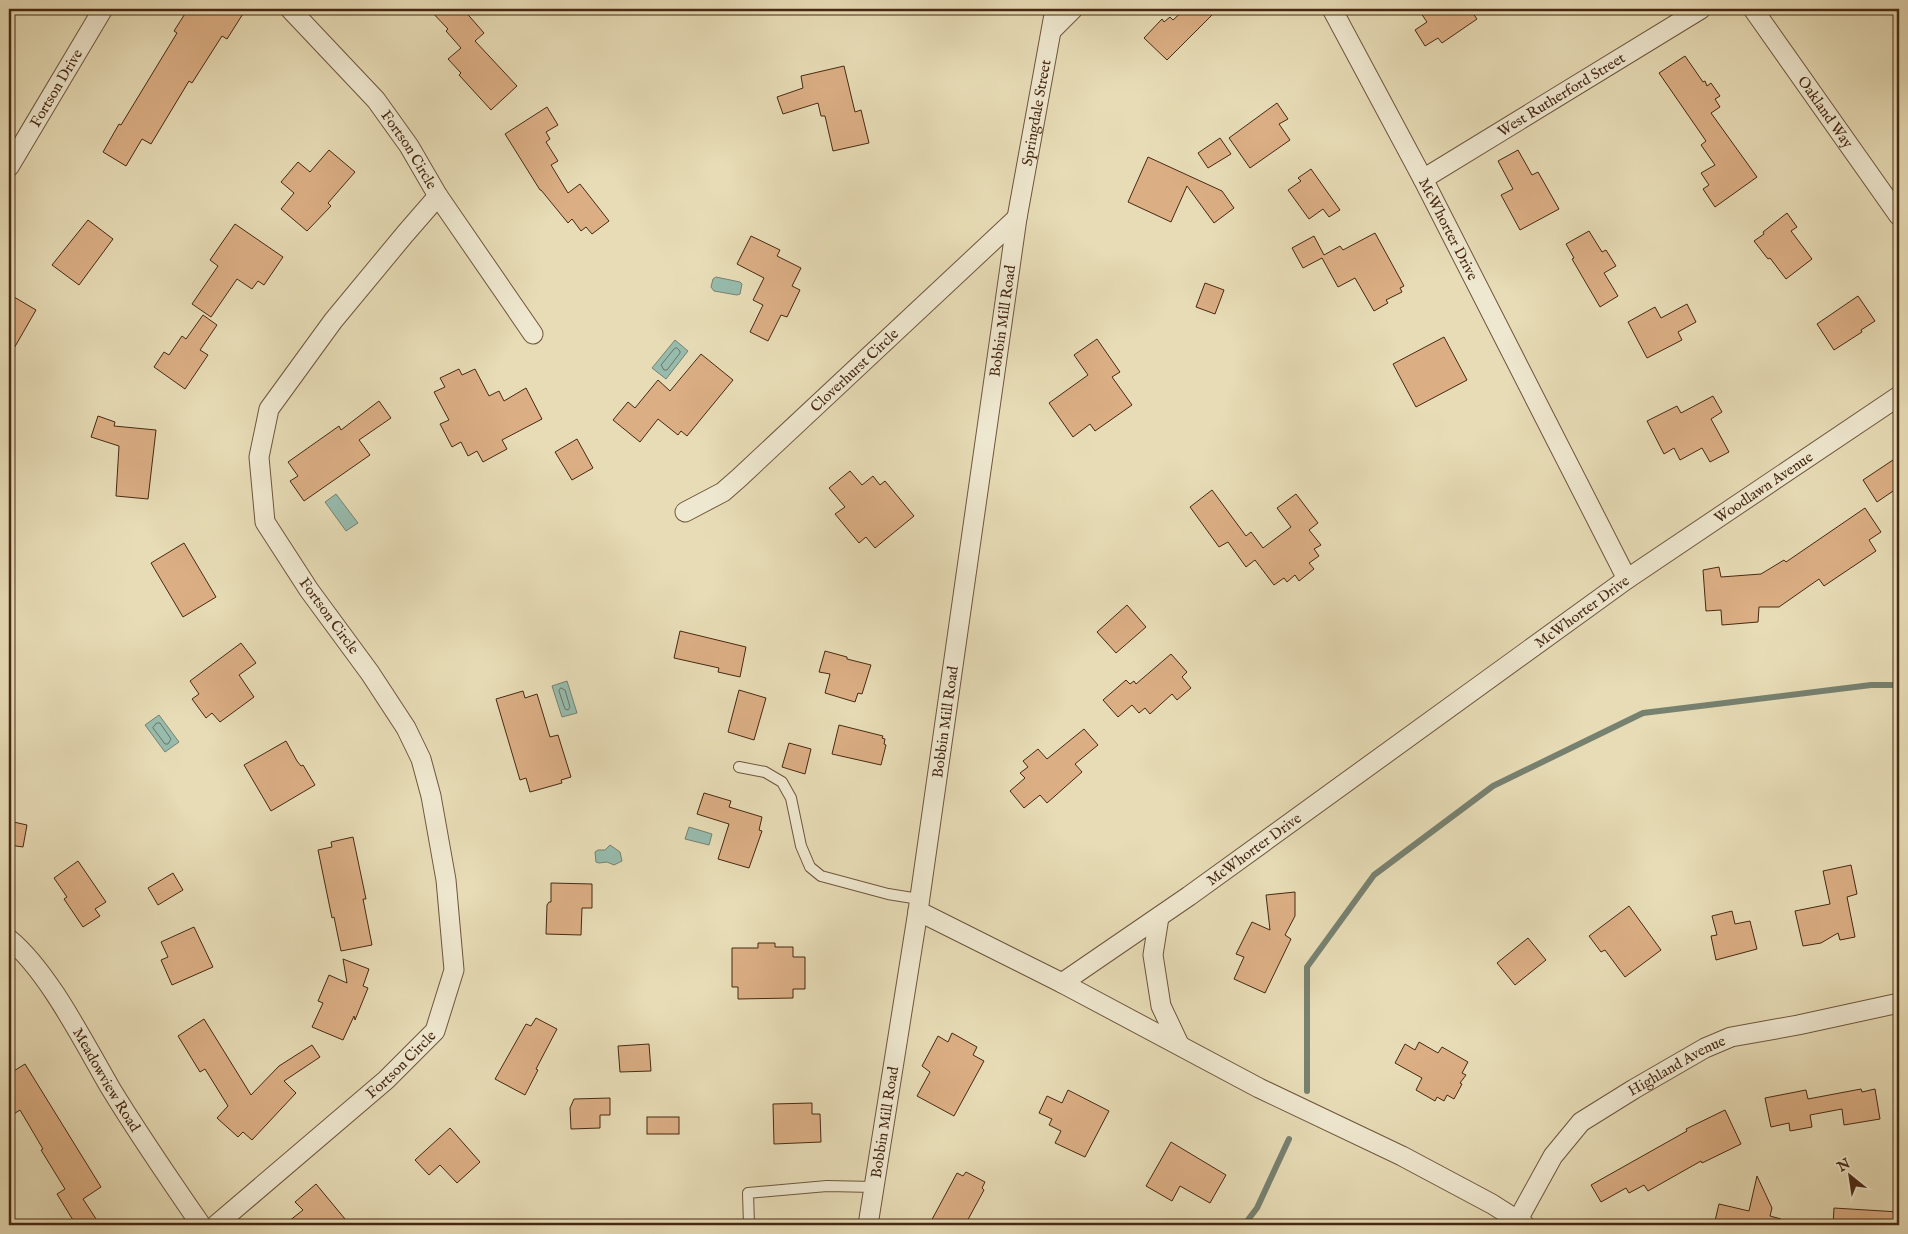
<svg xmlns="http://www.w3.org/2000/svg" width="1908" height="1234" font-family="'IM FELL English',serif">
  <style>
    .water { fill: #97bcae; stroke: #778170 }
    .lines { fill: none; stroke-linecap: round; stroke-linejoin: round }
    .shore { stroke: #6f7260; stroke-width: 1 }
    .stream { stroke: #778170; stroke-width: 6 }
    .building { fill: #dbae84; stroke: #472913 }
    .lane-casing { stroke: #6f563c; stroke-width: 12 }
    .street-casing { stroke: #6f563c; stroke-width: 21 }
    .lane { stroke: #efe8d0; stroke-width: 10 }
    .street { stroke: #efe8d0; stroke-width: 19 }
    .labels { text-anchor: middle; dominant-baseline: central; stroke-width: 4; stroke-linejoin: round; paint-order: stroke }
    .street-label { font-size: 15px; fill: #472913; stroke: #efe8d0 }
  </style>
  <rect width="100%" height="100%" fill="#e7dcb6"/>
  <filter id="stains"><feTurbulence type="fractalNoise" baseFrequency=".004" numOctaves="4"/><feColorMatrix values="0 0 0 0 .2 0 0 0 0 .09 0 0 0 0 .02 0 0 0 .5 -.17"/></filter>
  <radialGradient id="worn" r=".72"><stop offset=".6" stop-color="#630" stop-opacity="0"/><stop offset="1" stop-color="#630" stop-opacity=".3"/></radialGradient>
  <g class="water">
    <path d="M 716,277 L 740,282 L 742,284 L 740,294 L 737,295 L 714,291 L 711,287 L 713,279 Z"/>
    <path d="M 675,340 L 688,351 L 666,379 L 652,368 Z"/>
    <path d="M 336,494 L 358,523 L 346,531 L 325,502 Z"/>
    <path d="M 567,681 L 577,713 L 562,717 L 552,686 Z"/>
    <path d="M 159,715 L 179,742 L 165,752 L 145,725 Z"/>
    <path d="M 689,827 L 712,834 L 709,845 L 685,839 Z"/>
    <path d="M 610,845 L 620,852 L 622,861 L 614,865 L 607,862 L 599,863 L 596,862 L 595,852 L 598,850 L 605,850 Z"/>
  </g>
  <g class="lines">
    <g class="shore">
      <path d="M 677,348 L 680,351 L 680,353 L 667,370 L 664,370 L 661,365 L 674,349 Z"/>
      <path d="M 561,688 L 565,690 L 570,707 L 568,710 L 565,709 L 559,691 Z"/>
      <path d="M 157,723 L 160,723 L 171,739 L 168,744 L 165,744 L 153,728 Z"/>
    </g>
    <g class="stream">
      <path d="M 1307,1091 L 1307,967 L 1374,875 L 1493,786 L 1643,713 L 1871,685 L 1899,685"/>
      <path d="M 1244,1225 L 1257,1208 L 1289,1139"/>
    </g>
  </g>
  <g class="building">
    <path d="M 188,9 L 246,9 L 227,39 L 222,36 L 192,83 L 189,81 L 151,144 L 142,139 L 126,166 L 103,152 L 119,124 L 121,125 L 177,33 L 174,31 Z"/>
    <path d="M 429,9 L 463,9 L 484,33 L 475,41 L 517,86 L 491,110 L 459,75 L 461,73 L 448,59 L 461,48 L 446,31 L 448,29 Z"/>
    <path d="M 1185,9 L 1218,9 L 1167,60 L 1144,38 L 1162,19 L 1164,22 L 1170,17 L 1173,20 Z"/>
    <path d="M 1418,9 L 1470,9 L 1477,19 L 1442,43 L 1438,38 L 1425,46 L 1415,30 L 1427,22 Z"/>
    <path d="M 1685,56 L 1703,82 L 1705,81 L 1707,86 L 1711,83 L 1720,96 L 1715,99 L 1720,107 L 1711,113 L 1757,177 L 1715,207 L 1703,189 L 1709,185 L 1701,173 L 1715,165 L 1701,145 L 1706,141 L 1659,73 Z"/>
    <path d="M 844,66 L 855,112 L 861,110 L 869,143 L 833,151 L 825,116 L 821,116 L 818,103 L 783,114 L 777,97 L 803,88 L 801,76 Z"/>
    <path d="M 1277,103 L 1288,119 L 1279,124 L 1290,140 L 1250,168 L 1229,138 Z"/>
    <path d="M 547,107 L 558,125 L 546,132 L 550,139 L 546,142 L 558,161 L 551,165 L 568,193 L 580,184 L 609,221 L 592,234 L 586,227 L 581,231 L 572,219 L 568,223 L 541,190 L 540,190 L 505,134 Z"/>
    <path d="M 1220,138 L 1231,154 L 1208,168 L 1198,153 Z"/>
    <path d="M 329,150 L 355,172 L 328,203 L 331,206 L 307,231 L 281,209 L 294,193 L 281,182 L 298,162 L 310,172 Z"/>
    <path d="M 1518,150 L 1532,175 L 1538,172 L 1559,209 L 1520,230 L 1501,195 L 1513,189 L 1498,161 Z"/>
    <path d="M 1148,157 L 1222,191 L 1234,208 L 1214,223 L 1187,186 L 1171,222 L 1128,202 Z"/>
    <path d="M 1311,169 L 1340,210 L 1329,217 L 1323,209 L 1309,219 L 1288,190 L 1301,181 L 1298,178 Z"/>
    <path d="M 1787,213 L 1797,227 L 1791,231 L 1812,259 L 1786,279 L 1770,258 L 1768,259 L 1754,241 L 1764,234 L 1763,232 Z"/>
    <path d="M 88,220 L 113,239 L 79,285 L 52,265 Z"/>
    <path d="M 235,224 L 283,257 L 264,285 L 258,281 L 252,289 L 237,279 L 211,317 L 192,304 L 218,266 L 210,260 Z"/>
    <path d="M 1589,231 L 1602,252 L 1606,250 L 1616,266 L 1604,273 L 1618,296 L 1600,307 L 1572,259 L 1574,258 L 1566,244 Z"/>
    <path d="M 1375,233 L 1404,286 L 1400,288 L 1402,292 L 1386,300 L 1388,303 L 1374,311 L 1355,278 L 1338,287 L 1322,258 L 1303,268 L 1292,248 L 1314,236 L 1324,255 L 1340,246 L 1343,250 Z"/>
    <path d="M 751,236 L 780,250 L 777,256 L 801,268 L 792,286 L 800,290 L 787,317 L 781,315 L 768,341 L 750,332 L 763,305 L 753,300 L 764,278 L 737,264 Z"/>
    <path d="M 1205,283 L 1224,290 L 1215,314 L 1196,307 Z"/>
    <path d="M 9,294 L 36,310 L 9,357 Z"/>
    <path d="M 1858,296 L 1875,321 L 1861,330 L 1862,332 L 1834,350 L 1817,324 Z"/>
    <path d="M 1687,304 L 1696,322 L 1678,332 L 1682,340 L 1647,358 L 1628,322 L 1655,307 L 1661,318 Z"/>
    <path d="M 203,315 L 217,325 L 200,350 L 208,355 L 185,389 L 154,367 L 164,352 L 169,355 L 182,336 L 186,339 Z"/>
    <path d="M 1444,337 L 1467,380 L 1416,407 L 1393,364 Z"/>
    <path d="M 1097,339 L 1120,372 L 1112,377 L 1132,405 L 1095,431 L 1090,424 L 1073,437 L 1049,403 L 1088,375 L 1074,355 Z"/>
    <path d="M 701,354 L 733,380 L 687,436 L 681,431 L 678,435 L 658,419 L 640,442 L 613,420 L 628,402 L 635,408 L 658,380 L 670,391 Z"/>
    <path d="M 459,369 L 462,375 L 475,369 L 489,396 L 499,391 L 504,401 L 526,388 L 542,419 L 502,440 L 507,449 L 483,462 L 477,451 L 468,456 L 461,442 L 452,447 L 440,424 L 449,420 L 434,392 L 445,387 L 440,378 Z"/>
    <path d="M 1713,396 L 1722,412 L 1711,419 L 1729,452 L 1710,462 L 1702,448 L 1680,460 L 1674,448 L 1664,454 L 1647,421 L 1677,406 L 1681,413 Z"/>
    <path d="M 379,401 L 391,418 L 359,440 L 370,455 L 304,501 L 290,481 L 298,476 L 288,462 L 339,426 L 341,430 Z"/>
    <path d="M 98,416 L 115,422 L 114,426 L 156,430 L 148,499 L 116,496 L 119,446 L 91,437 Z"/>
    <path d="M 577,439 L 593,468 L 572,480 L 555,452 Z"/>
    <path d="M 1899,456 L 1899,487 L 1877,502 L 1863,480 Z"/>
    <path d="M 850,471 L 862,485 L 873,476 L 880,485 L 885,481 L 914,516 L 875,548 L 866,537 L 859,543 L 835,514 L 845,507 L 829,488 Z"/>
    <path d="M 1212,490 L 1246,536 L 1251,532 L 1263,548 L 1291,527 L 1277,508 L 1296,494 L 1318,523 L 1309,530 L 1321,545 L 1314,549 L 1319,556 L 1309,563 L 1314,569 L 1299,581 L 1295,575 L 1287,582 L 1284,578 L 1274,585 L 1255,560 L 1246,567 L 1228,542 L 1219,547 L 1190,507 Z"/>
    <path d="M 1865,508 L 1881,532 L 1869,540 L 1876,551 L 1824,586 L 1819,579 L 1779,607 L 1759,607 L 1758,622 L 1722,625 L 1721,610 L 1706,611 L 1703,570 L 1719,567 L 1721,577 L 1761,574 L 1784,560 L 1786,562 Z"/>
    <path d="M 184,543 L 216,597 L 183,617 L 151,563 Z"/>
    <path d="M 1127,605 L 1146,627 L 1116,653 L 1097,632 Z"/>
    <path d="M 680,631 L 746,647 L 740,677 L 718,672 L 719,668 L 674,658 Z"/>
    <path d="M 241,643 L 256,663 L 239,675 L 254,697 L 220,722 L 212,713 L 206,718 L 192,699 L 199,694 L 190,681 Z"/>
    <path d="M 825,651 L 847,657 L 847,659 L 871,665 L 862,694 L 858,693 L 855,702 L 825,693 L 830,674 L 819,672 Z"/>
    <path d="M 1171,654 L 1187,672 L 1182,677 L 1191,688 L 1177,700 L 1172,694 L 1150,714 L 1145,708 L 1139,713 L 1132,705 L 1118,717 L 1103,700 L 1126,680 L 1130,684 L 1134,681 L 1136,684 Z"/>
    <path d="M 739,690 L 766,698 L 754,740 L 728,732 Z"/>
    <path d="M 523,691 L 525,698 L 537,694 L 550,737 L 558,735 L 571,777 L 561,780 L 562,783 L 530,792 L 526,778 L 520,780 L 496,699 Z"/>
    <path d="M 839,725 L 883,736 L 882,738 L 885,739 L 884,744 L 886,745 L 881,765 L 832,754 Z"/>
    <path d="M 1084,729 L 1098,745 L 1075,764 L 1082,772 L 1047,803 L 1040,795 L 1024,808 L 1010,791 L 1025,778 L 1020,773 L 1028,767 L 1023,761 L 1038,749 L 1047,759 Z"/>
    <path d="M 286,741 L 297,761 L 301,766 L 303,765 L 315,785 L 271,811 L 244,765 Z"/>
    <path d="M 789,743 L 811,749 L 805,774 L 782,767 Z"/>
    <path d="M 704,793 L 731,801 L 729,807 L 762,817 L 759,830 L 762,831 L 749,868 L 718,859 L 729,824 L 697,814 Z"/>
    <path d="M 9,821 L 27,825 L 23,847 L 9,845 Z"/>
    <path d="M 353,837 L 366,899 L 363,899 L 372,945 L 341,951 L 334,917 L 332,918 L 318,850 L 332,847 L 331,842 Z"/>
    <path d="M 78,861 L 106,902 L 95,909 L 100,916 L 83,927 L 64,899 L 67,897 L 54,878 Z"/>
    <path d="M 1851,865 L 1857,894 L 1847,897 L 1855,937 L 1840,940 L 1838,933 L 1821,943 L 1803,946 L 1795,911 L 1830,904 L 1823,871 Z"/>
    <path d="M 173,873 L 183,890 L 158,905 L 148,888 Z"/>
    <path d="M 551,883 L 592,884 L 592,908 L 582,908 L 581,935 L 546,934 L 547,905 L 549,902 L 551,902 Z"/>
    <path d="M 1295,892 L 1295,916 L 1285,935 L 1291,939 L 1265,993 L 1234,979 L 1244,957 L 1236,954 L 1252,922 L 1270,930 L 1266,895 Z"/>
    <path d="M 1629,906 L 1661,950 L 1625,977 L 1605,950 L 1601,952 L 1589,936 Z"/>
    <path d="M 1732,911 L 1735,924 L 1750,921 L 1757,949 L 1716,960 L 1711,936 L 1717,935 L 1712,916 Z"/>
    <path d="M 194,927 L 213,967 L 172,985 L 161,960 L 168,957 L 161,942 Z"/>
    <path d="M 1528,938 L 1546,960 L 1515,985 L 1497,963 Z"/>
    <path d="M 758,943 L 775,943 L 775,947 L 793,947 L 793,957 L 805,957 L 805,989 L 793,989 L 793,998 L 738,999 L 738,987 L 732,987 L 732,948 L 758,948 Z"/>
    <path d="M 343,959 L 369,969 L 363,986 L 368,988 L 355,1020 L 354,1016 L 343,1040 L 312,1027 L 323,1003 L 318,1001 L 329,975 L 347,983 Z"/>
    <path d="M 536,1018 L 557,1029 L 536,1069 L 538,1070 L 525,1095 L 495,1079 L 526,1024 L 531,1026 Z"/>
    <path d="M 204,1019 L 251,1095 L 279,1066 L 312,1045 L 320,1057 L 284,1081 L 296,1093 L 252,1140 L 243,1132 L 238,1137 L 217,1118 L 228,1106 L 205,1069 L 200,1072 L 178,1036 Z"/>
    <path d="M 952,1033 L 977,1047 L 973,1055 L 984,1061 L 954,1116 L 917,1096 L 930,1072 L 922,1066 L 938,1036 L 948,1042 Z"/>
    <path d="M 1419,1042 L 1438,1053 L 1442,1047 L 1468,1062 L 1462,1073 L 1466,1075 L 1460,1083 L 1462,1084 L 1454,1099 L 1447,1095 L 1444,1101 L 1437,1097 L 1435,1101 L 1416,1090 L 1422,1078 L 1395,1063 L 1405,1044 L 1415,1050 Z"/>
    <path d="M 649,1044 L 651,1071 L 620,1072 L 618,1046 Z"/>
    <path d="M 25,1064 L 101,1187 L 83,1199 L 100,1225 L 76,1225 L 57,1194 L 65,1189 L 41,1150 L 43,1149 L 20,1110 L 9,1117 L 9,1074 Z"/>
    <path d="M 1861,1089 L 1862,1092 L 1875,1089 L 1880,1119 L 1844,1125 L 1842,1109 L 1810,1115 L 1812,1127 L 1790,1131 L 1789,1123 L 1771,1127 L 1765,1098 L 1806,1090 L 1808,1099 Z"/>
    <path d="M 1068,1090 L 1109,1111 L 1085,1157 L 1055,1143 L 1061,1131 L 1049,1125 L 1052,1119 L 1039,1113 L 1047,1096 L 1062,1103 Z"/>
    <path d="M 610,1098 L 610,1115 L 600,1115 L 600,1128 L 571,1129 L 570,1108 L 574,1099 Z"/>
    <path d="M 812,1103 L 812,1114 L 820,1114 L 821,1142 L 774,1144 L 773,1104 Z"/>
    <path d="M 1725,1110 L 1741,1144 L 1702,1163 L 1701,1161 L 1648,1191 L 1644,1185 L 1629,1193 L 1626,1188 L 1601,1202 L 1591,1185 L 1687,1131 L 1686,1129 Z"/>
    <rect x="647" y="1117" width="32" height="17"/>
    <path d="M 450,1128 L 480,1162 L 457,1183 L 440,1165 L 429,1175 L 415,1160 Z"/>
    <path d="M 1171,1142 L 1226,1175 L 1210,1203 L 1180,1186 L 1172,1201 L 1146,1186 Z"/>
    <path d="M 966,1172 L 985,1182 L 982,1188 L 984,1190 L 965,1225 L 929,1225 L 957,1173 L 963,1176 Z"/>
    <path d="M 1757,1176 L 1772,1208 L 1770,1216 L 1781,1219 L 1780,1225 L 1714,1225 L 1719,1204 L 1749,1211 Z"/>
    <path d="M 316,1184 L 350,1225 L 284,1225 L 303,1210 L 295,1202 Z"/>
    <path d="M 1834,1208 L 1899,1212 L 1899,1225 L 1833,1225 Z"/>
  </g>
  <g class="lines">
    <g class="lane-casing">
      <g id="lane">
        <path d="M 739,767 L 765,772 L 782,782 L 791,798 L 801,846 L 810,867 L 821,876 L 888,894 L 919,899"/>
        <path d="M 749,1225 L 748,1193 L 827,1186 L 875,1187"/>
      </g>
    </g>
    <g class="street-casing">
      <g id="street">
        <path id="s1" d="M 290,9 L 376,100 L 409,146 L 438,196 L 533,334"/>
        <path id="s2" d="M 1332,9 L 1423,179 L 1627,579"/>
        <path id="s3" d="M 1753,9 L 1899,216"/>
        <path d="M 1052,30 L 1073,9"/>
        <path id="s4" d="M 9,167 L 103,9"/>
        <path id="s5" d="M 1423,179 L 1701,9"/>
        <path id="s6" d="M 685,512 L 723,492 L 739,478 L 1017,218"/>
        <path id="s7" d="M 918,911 L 1062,983 L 1189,896 L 1627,579 L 1899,396"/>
        <path d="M 1159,917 L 1153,955 L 1161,1006 L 1179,1044"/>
        <path id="s8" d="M 9,939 C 49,972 84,1043 111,1089 C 139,1135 170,1180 201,1225"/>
        <path d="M 1062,983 L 1259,1088 L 1402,1156 L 1492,1204 L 1525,1225"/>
        <path id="s9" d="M 216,1225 L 386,1080 L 435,1031 L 454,970 L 446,880 L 431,796 L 421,759 L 406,728 L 370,673 L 309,590 L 265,522 L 259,457 L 269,409 L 333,321 L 405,234 L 438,196"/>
        <path id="s10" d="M 868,1225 L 918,911 L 1017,218 L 1055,9"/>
        <path id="s11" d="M 1515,1225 L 1553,1156 L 1581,1122 L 1634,1089 L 1705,1048 L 1731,1037 L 1798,1025 L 1899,1003"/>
      </g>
    </g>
    <use href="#lane" class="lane"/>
    <use href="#street" class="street"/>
  </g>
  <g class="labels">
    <g class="street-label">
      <text stroke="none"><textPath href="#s4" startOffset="92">Fortson Drive</textPath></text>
      <text stroke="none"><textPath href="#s5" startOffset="162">West Rutherford Street</textPath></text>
      <text stroke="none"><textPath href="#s3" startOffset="126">Oakland Way</textPath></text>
      <text stroke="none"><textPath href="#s10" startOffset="1125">Springdale Street</textPath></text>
      <text stroke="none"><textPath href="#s1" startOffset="185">Fortson Circle</textPath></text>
      <text stroke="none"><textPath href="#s2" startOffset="249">McWhorter Drive</textPath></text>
      <text stroke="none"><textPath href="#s10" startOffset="914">Bobbin Mill Road</textPath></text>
      <text stroke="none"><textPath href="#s6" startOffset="222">Cloverhurst Circle</textPath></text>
      <text stroke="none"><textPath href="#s7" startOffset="1020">Woodlawn Avenue</textPath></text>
      <text stroke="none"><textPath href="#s7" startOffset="800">McWhorter Drive</textPath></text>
      <text transform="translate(329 616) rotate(54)">Fortson Circle</text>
      <text stroke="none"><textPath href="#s10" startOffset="509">Bobbin Mill Road</textPath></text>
      <text stroke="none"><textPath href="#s7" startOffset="395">McWhorter Drive</textPath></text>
      <text stroke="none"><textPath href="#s9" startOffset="245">Fortson Circle</textPath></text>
      <text stroke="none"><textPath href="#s11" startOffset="234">Highland Avenue</textPath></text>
      <text stroke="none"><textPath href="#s8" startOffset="172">Meadowview Road</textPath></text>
      <text stroke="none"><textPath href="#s10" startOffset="104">Bobbin Mill Road</textPath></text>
    </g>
  </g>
  <rect width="1908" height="1234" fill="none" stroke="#e7dcb6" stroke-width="30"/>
  <rect x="10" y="10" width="1888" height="1214" fill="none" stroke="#472913" stroke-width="2.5"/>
  <rect x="15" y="15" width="1878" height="1204" fill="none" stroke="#472913"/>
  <g transform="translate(1850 1176) rotate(330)" stroke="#efe8d0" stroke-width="4" paint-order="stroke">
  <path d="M0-4L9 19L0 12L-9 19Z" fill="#472913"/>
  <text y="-8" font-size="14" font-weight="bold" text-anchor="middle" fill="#472913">N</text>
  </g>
  <rect width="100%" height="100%" filter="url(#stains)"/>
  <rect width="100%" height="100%" fill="url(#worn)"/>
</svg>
